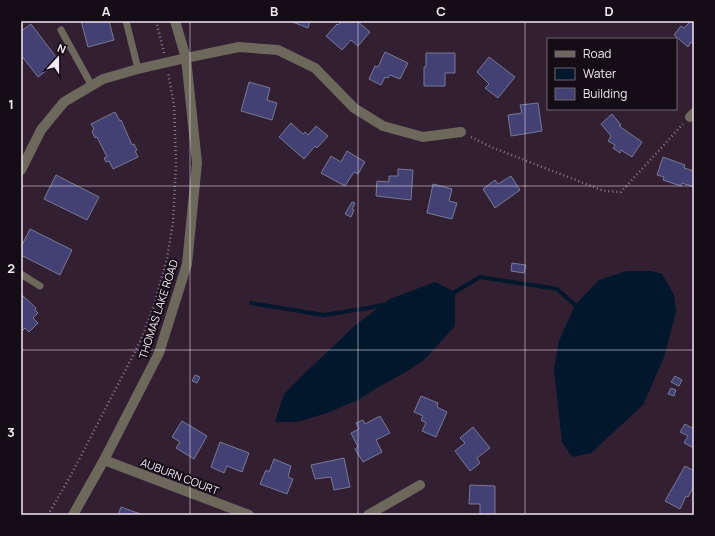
<svg xmlns="http://www.w3.org/2000/svg" width="715" height="536" font-family="Manrope,sans-serif">
  <style>
    .water { fill: #01172b }
    .lines { fill: none; stroke-linecap: round; stroke-linejoin: round }
    .stream { stroke: #01172b; stroke-width: 4 }
    .building { fill: #434174; stroke: #787995 }
    .path { stroke: #8a7a8a; stroke-width: 2.5; stroke-dasharray: 1 3; stroke-linecap: butt }
    .service { stroke: #6c685c; stroke-width: 7 }
    .minor { stroke: #6c685c; stroke-width: 10 }
    .tertiary { stroke: #6c685c; stroke-width: 10 }
    .grid { fill: none; stroke: #f4e7f4; stroke-width: 1; stroke-opacity: 0.55 }
    .labels { text-anchor: middle; dominant-baseline: central; stroke-width: 4; stroke-linejoin: round; paint-order: stroke }
    .street-label { font-size: 11px; fill: #f4e7f4; stroke: #150d15 }
    .neatline { fill: none; stroke: #f4e7f4; stroke-width: 1.5 }
    .grid-label { font-size: 13px; text-anchor: middle; font-weight: bold; fill: #f4e7f4 }
  </style>
  <rect width="100%" height="100%" fill="#321f32"/>
  <g class="water">
    <path d="M 627,271 L 652,271 L 662,274 L 674,295 L 676,312 L 664,357 L 643,405 L 591,453 L 572,457 L 562,442 L 554,369 L 559,341 L 575,305 L 599,280 Z"/>
    <path d="M 435,282 L 455,292 L 455,326 L 424,360 L 404,373 L 380,386 L 358,400 L 327,413 L 297,422 L 275,422 L 284,394 L 307,371 L 340,340 L 353,327 L 390,299 Z"/>
  </g>
  <g class="lines">
    <g class="stream">
      <path d="M 450,295 L 480,277 L 557,289 L 575,305 L 577,308"/>
      <path d="M 251,303 L 324,315 L 368,308 L 382,305"/>
    </g>
  </g>
  <g class="building">
    <path d="M 81,21 L 109,21 L 114,40 L 88,47 Z"/>
    <path d="M 290,21 L 310,21 L 308,28 Z"/>
    <path d="M 342,21 L 357,21 L 370,32 L 358,46 L 351,40 L 342,50 L 326,36 L 337,24 L 338,25 Z"/>
    <path d="M 691,21 L 694,21 L 694,44 L 693,44 L 691,42 L 688,47 L 674,35 L 681,26 L 684,28 Z"/>
    <path d="M 31,24 L 59,61 L 38,77 L 21,55 L 21,31 Z"/>
    <path d="M 385,52 L 408,63 L 400,79 L 390,75 L 388,78 L 385,77 L 381,85 L 369,79 L 375,66 L 378,67 Z"/>
    <path d="M 426,53 L 455,53 L 455,73 L 445,73 L 445,86 L 424,86 L 424,67 L 426,67 Z"/>
    <path d="M 489,57 L 515,77 L 498,98 L 485,88 L 489,84 L 477,72 Z"/>
    <path d="M 249,82 L 270,88 L 267,100 L 277,103 L 272,120 L 241,111 Z"/>
    <path d="M 538,103 L 542,131 L 511,136 L 508,115 L 522,113 L 520,105 Z"/>
    <path d="M 115,112 L 120,121 L 121,120 L 132,145 L 134,144 L 137,150 L 135,151 L 138,157 L 113,169 L 109,161 L 106,162 L 104,158 L 107,157 L 97,137 L 95,138 L 92,131 L 94,129 L 91,124 Z"/>
    <path d="M 612,114 L 621,125 L 619,126 L 642,142 L 632,157 L 621,150 L 620,153 L 613,148 L 615,145 L 608,141 L 611,136 L 601,124 Z"/>
    <path d="M 291,123 L 303,134 L 305,132 L 308,135 L 316,126 L 328,136 L 317,148 L 315,146 L 304,159 L 279,137 Z"/>
    <path d="M 347,151 L 365,162 L 358,174 L 354,172 L 345,186 L 321,173 L 331,156 L 341,162 Z"/>
    <path d="M 663,157 L 685,165 L 684,168 L 694,171 L 694,187 L 682,183 L 681,186 L 663,180 L 664,177 L 657,175 Z"/>
    <path d="M 398,169 L 413,170 L 411,200 L 376,196 L 377,181 L 389,182 L 389,176 L 398,176 Z"/>
    <path d="M 56,175 L 99,197 L 87,220 L 44,199 Z"/>
    <path d="M 511,176 L 520,190 L 495,208 L 483,189 L 495,180 L 498,184 Z"/>
    <path d="M 433,184 L 452,189 L 449,201 L 457,203 L 452,219 L 427,213 Z"/>
    <path d="M 352,202 L 355,203 L 352,209 L 354,210 L 351,217 L 345,214 Z"/>
    <path d="M 30,229 L 72,250 L 60,275 L 21,255 L 21,247 Z"/>
    <path d="M 512,263 L 526,265 L 524,273 L 511,271 Z"/>
    <path d="M 21,294 L 36,308 L 35,310 L 38,313 L 33,318 L 38,323 L 29,332 L 25,328 L 21,332 Z"/>
    <path d="M 195,375 L 200,377 L 197,383 L 192,381 Z"/>
    <path d="M 675,376 L 682,380 L 679,386 L 671,382 Z"/>
    <path d="M 671,388 L 676,390 L 674,396 L 668,394 Z"/>
    <path d="M 421,396 L 438,403 L 437,407 L 447,412 L 436,437 L 422,431 L 426,423 L 421,420 L 423,416 L 414,412 Z"/>
    <path d="M 380,416 L 390,433 L 376,440 L 382,452 L 363,462 L 355,449 L 358,447 L 351,433 L 359,429 L 356,423 L 363,420 L 365,424 Z"/>
    <path d="M 182,421 L 207,436 L 194,459 L 176,448 L 180,442 L 172,437 Z"/>
    <path d="M 685,424 L 692,428 L 694,424 L 694,448 L 684,443 L 688,436 L 680,432 Z"/>
    <path d="M 473,427 L 490,448 L 477,458 L 480,463 L 470,471 L 455,451 L 465,443 L 460,438 Z"/>
    <path d="M 220,442 L 249,453 L 242,472 L 227,466 L 224,473 L 211,467 Z"/>
    <path d="M 344,458 L 350,487 L 334,490 L 331,477 L 315,479 L 311,465 Z"/>
    <path d="M 274,459 L 291,466 L 288,477 L 293,479 L 287,494 L 260,484 L 266,470 L 269,472 Z"/>
    <path d="M 685,466 L 694,471 L 694,486 L 688,497 L 686,496 L 680,509 L 665,501 Z"/>
    <path d="M 470,485 L 495,486 L 495,515 L 480,515 L 480,504 L 469,504 Z"/>
    <path d="M 121,507 L 143,515 L 118,515 Z"/>
  </g>
  <g class="lines">
    <g class="path">
      <path d="M 156,21 L 164,53"/>
      <path d="M 471,137 L 491,147 L 604,191 L 621,192 L 683,124"/>
      <path d="M 48,515 L 71,475 L 140,342 L 155,303 L 167,258 L 173,223 L 176,163 L 174,105 L 168,72"/>
    </g>
    <g class="service">
      <path d="M 126,21 L 138,69"/>
      <path d="M 61,30 L 92,86"/>
      <path d="M 21,274 L 40,286"/>
    </g>
    <g class="minor">
      <path d="M 690,117 L 694,113"/>
      <path d="M 21,170 L 41,130 L 64,102 L 103,79 L 138,69 L 186,58 L 239,47 L 278,50 L 315,68 L 354,108 L 383,126 L 423,137 L 461,132"/>
      <path d="M 104,460 L 249,515"/>
      <path d="M 368,515 L 420,485"/>
    </g>
    <path class="tertiary" d="M 73,515 L 104,460 L 159,353 L 187,264 L 197,163 L 186,58 L 175,21"/>
  </g>
  <path class="grid" d="M 190,21 L 190,515M 358,21 L 358,515M 525,21 L 525,515M 21,186 L 694,186M 21,350 L 694,350"/>
  <g class="labels">
    <g class="street-label">
      <text transform="translate(158 309) rotate(-72)">THOMAS LAKE ROAD</text>
      <text transform="translate(180 476) rotate(21)">AUBURN COURT</text>
    </g>
  </g>
  <rect width="715" height="536" fill="none" stroke="#150d15" stroke-width="44"/>
  <rect x="547" y="38" width="130" height="72" fill="#150d15" stroke="#6e646e"/>
  <rect x="555" y="51" width="20" height="6" fill="#6c685c" stroke="#6e646e"/>
  <text x="583" y="58" font-size="12" fill="#f4e7f4">Road</text>
  <rect x="555" y="68" width="20" height="12" fill="#01172b" stroke="#6e646e"/>
  <text x="583" y="78" font-size="12" fill="#f4e7f4">Water</text>
  <rect x="555" y="88" width="20" height="12" fill="#434174" stroke="#6e646e"/>
  <text x="583" y="98" font-size="12" fill="#f4e7f4">Building</text>
  <g transform="translate(58 58) rotate(21)" stroke="#150d15" stroke-width="3" paint-order="stroke">
  <path d="M0-3L7 15L0 10L-7 15Z" fill="#f4e7f4"/>
  <text y="-6" font-size="11" font-weight="bold" text-anchor="middle" fill="#f4e7f4">N</text>
  </g>
  <rect x="22" y="22" width="671" height="492" class="neatline"/>
  <g class="grid-label">
    <text x="106" y="16">A</text>
    <text x="274" y="16">B</text>
    <text x="441" y="16">C</text>
    <text x="609" y="16">D</text>
    <text x="11" y="109">1</text>
    <text x="11" y="273">2</text>
    <text x="11" y="437">3</text>
  </g>
</svg>
